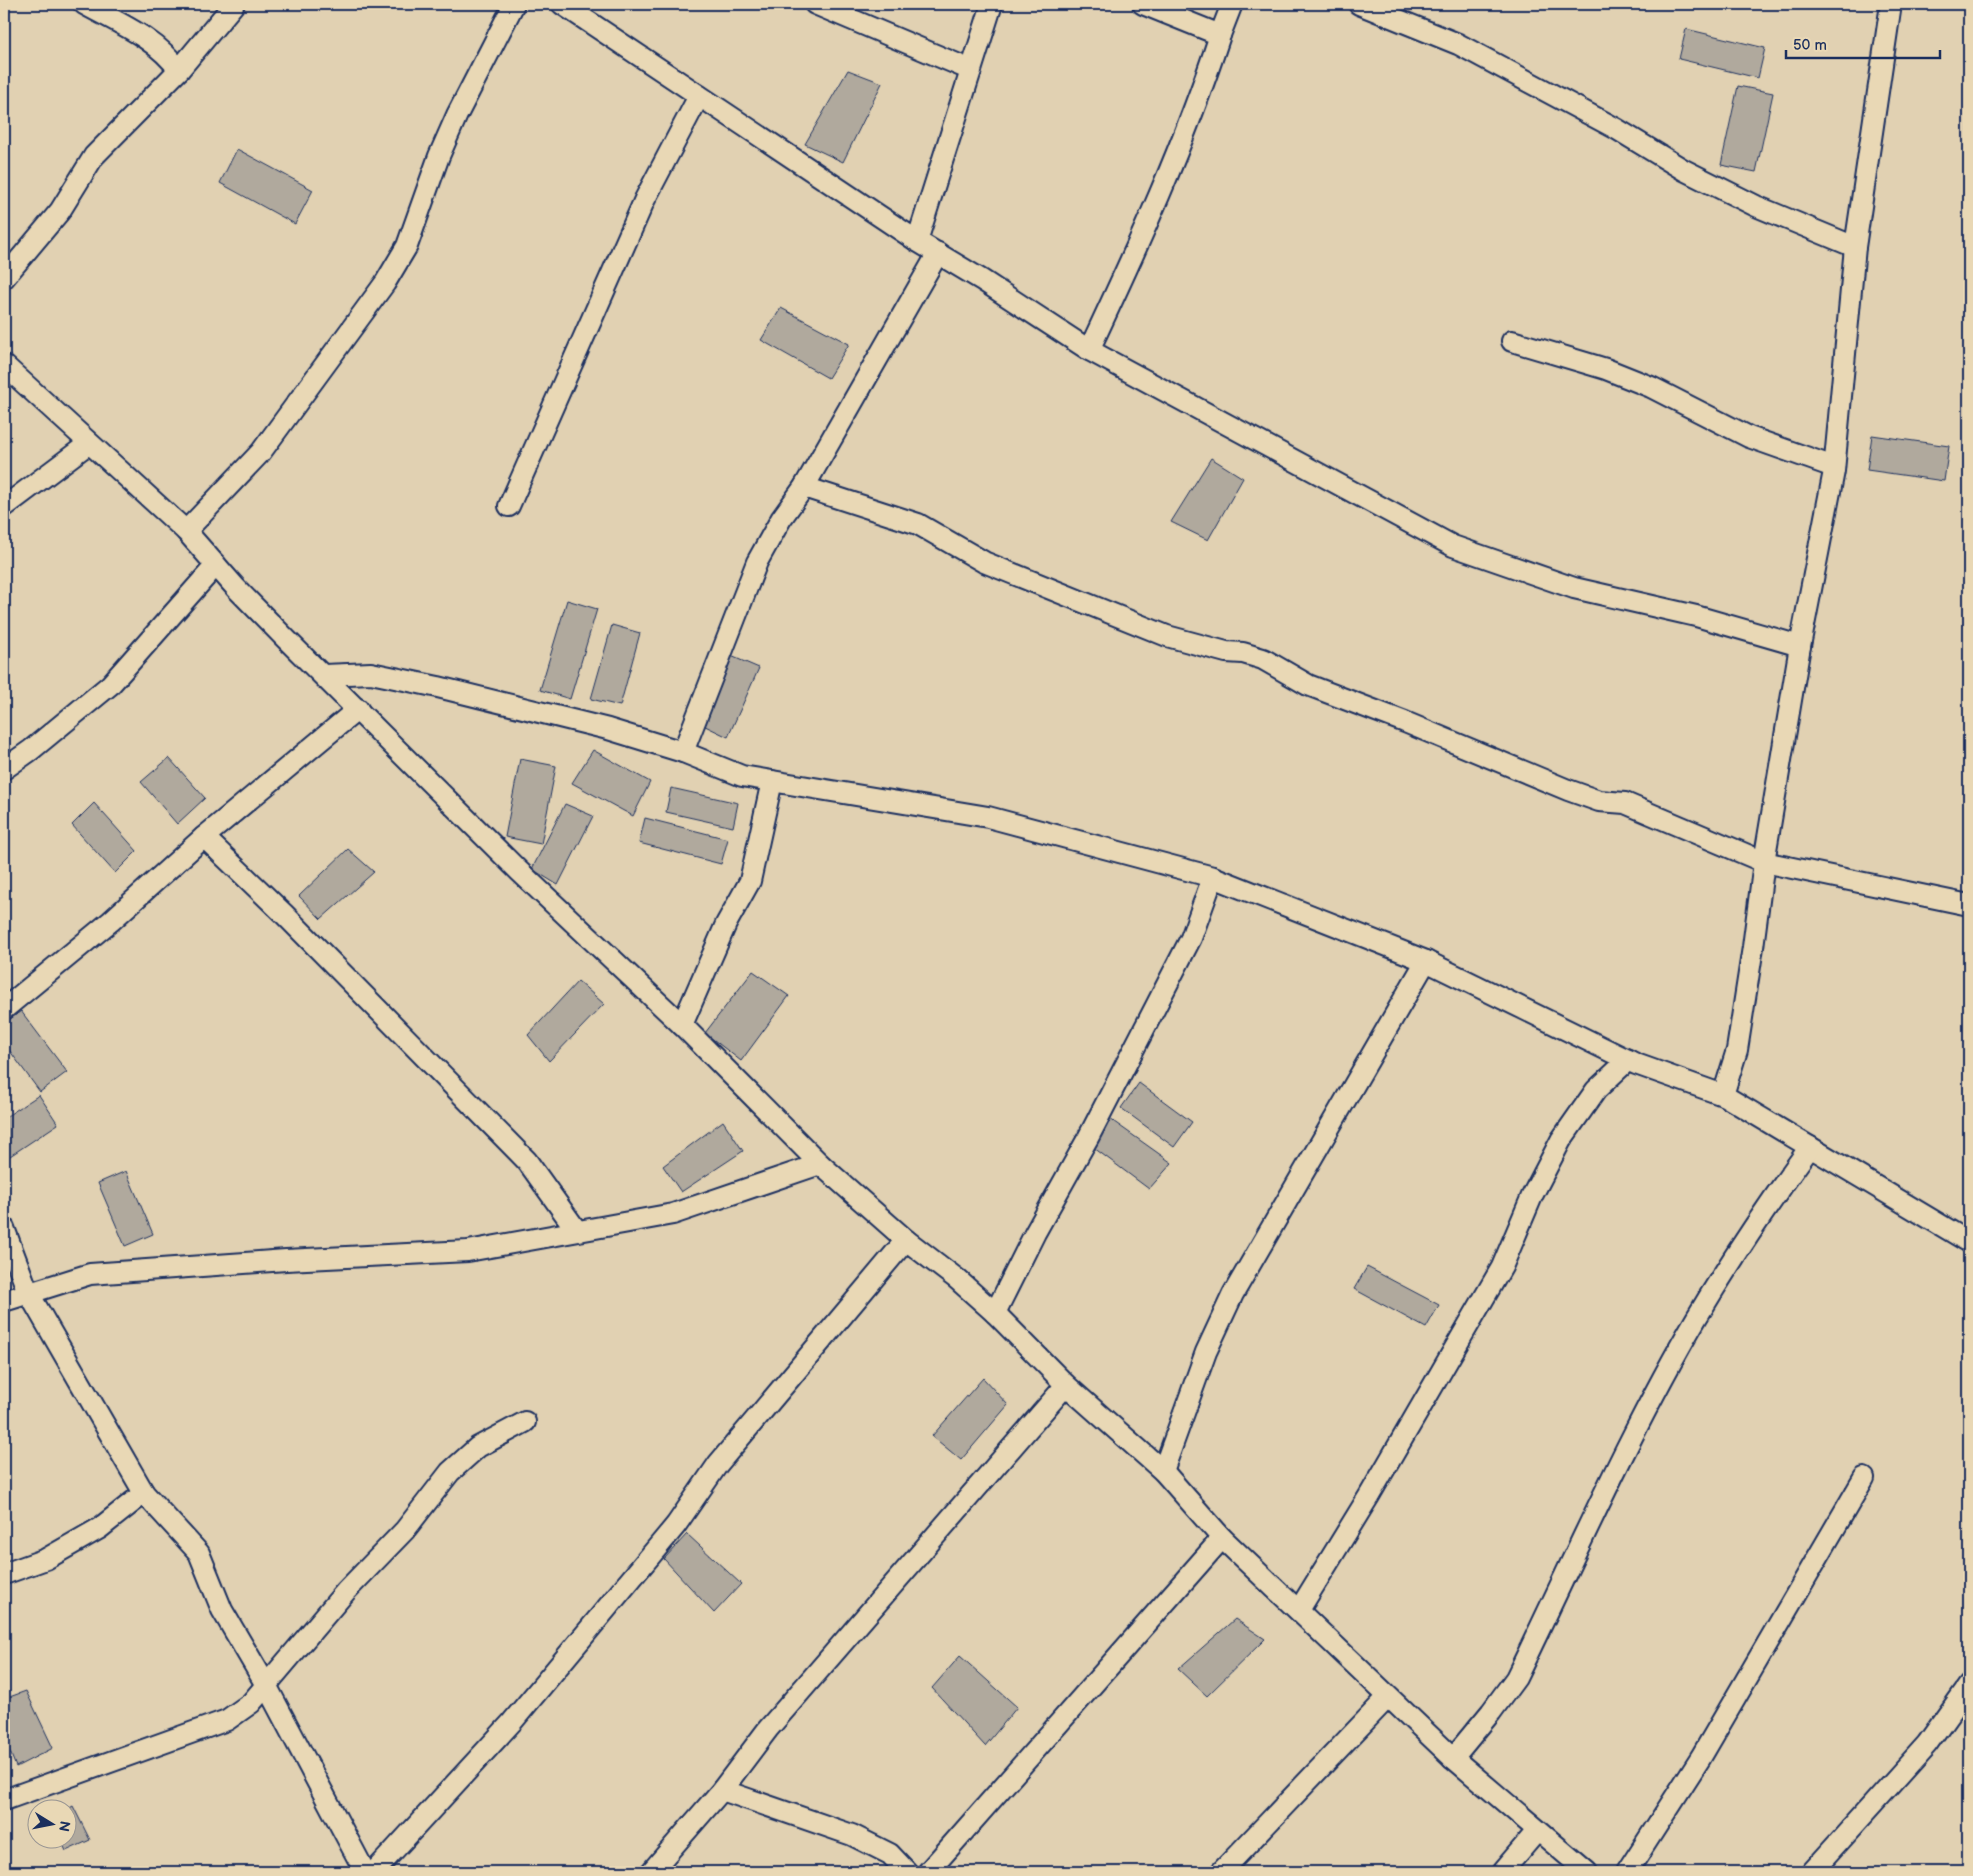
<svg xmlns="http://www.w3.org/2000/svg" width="1973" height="1876" font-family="'Balsamiq Sans',sans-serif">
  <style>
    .building { fill: #b0a99d; stroke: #1b2f5e }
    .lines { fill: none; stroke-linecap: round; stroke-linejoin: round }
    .minor-casing { stroke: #1b2f5e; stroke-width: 24 }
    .minor { stroke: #e9d8b5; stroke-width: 20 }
  </style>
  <rect width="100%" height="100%" fill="#e1d1b2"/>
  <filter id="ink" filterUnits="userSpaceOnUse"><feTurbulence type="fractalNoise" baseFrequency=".02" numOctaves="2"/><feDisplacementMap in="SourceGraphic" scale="10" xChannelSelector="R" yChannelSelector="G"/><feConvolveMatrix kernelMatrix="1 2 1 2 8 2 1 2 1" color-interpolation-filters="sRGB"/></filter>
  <g filter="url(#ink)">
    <g class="building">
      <path d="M 1686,29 L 1765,48 L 1758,78 L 1679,59 Z"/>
      <path d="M 848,70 L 882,83 L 843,162 L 805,144 Z"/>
      <path d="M 1738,86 L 1773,93 L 1756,172 L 1721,165 Z"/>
      <path d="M 237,149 L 313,190 L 295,224 L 220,183 Z"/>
      <path d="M 781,308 L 849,344 L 828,378 L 761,340 Z"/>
      <path d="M 1872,435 L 1949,446 L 1944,481 L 1867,470 Z"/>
      <path d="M 1211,458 L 1243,478 L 1208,540 L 1171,522 Z"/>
      <path d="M 567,600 L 597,609 L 570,699 L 540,690 Z"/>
      <path d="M 612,625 L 640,633 L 620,706 L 591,699 Z"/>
      <path d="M 731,656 L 759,668 L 728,737 L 701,724 Z"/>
      <path d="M 593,750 L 650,782 L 633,816 L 572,783 Z"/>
      <path d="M 169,758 L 205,798 L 177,824 L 141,782 Z"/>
      <path d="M 520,759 L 556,766 L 541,844 L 505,837 Z"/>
      <path d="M 671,788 L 738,803 L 733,827 L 666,812 Z"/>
      <path d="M 94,803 L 137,851 L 115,873 L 72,825 Z"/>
      <path d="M 565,804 L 593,816 L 558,885 L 532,869 Z"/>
      <path d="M 645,818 L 728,839 L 721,864 L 639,843 Z"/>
      <path d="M 348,849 L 374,872 L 321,919 L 299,896 Z"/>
      <path d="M 753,971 L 789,996 L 741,1061 L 705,1033 Z"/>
      <path d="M 578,981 L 604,1004 L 549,1061 L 528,1035 Z"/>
      <path d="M 21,1011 L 67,1072 L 40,1092 L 4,1043 L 4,1024 Z"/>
      <path d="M 1139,1083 L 1192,1122 L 1174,1147 L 1121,1108 Z"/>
      <path d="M 39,1095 L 58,1124 L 4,1160 L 4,1118 Z"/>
      <path d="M 1110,1119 L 1172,1163 L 1149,1189 L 1090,1145 Z"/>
      <path d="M 723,1121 L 743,1151 L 681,1192 L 663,1166 Z"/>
      <path d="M 126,1171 L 153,1234 L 125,1246 L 98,1183 Z"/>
      <path d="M 1367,1267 L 1439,1305 L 1426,1328 L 1354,1289 Z"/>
      <path d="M 983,1378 L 1008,1405 L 961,1460 L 932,1436 Z"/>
      <path d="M 687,1534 L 741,1584 L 714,1613 L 664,1559 Z"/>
      <path d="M 1235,1619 L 1265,1639 L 1207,1696 L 1178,1669 Z"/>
      <path d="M 960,1656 L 1017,1707 L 985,1746 L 932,1688 Z"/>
      <path d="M 26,1691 L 53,1748 L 16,1767 L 4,1737 L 4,1699 Z"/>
      <path d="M 73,1806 L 90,1840 L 66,1851 L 60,1838 L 68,1838 L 68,1809 Z"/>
    </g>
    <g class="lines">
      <g class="minor-casing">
        <g id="minor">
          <path d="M 84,4 C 118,23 156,38 179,70"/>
          <path d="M 562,4 L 917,241 L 992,4"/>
          <path d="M 815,4 L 971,70"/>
          <path d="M 1143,4 L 1220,35 L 1232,4"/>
          <path d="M 1359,4 L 1458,44 L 1615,128 L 1684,170 L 1756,206 L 1855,247"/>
          <path d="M 917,241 L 982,280 L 1089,350 L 1453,546 L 1574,588 L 1696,616 L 1800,646"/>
          <path d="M 4,278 L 60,211 L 94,156 L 179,70 L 234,4"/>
          <path d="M 1512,341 L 1606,369 L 1651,387 L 1749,437 L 1834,467"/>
          <path d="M 1089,350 C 1138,246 1184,145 1220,35"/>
          <path d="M 4,365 L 186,531 L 236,588 L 286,639 L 519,871 L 682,1025 L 820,1164 L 906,1240 L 957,1279 L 995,1313 L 1066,1385 L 1163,1471 L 1222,1538 L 1453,1758 L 1587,1872"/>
          <path d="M 804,487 L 918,524 L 984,562 L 1167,636 L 1226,652 L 1243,653 L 1263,659 L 1308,685 L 1405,722 L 1568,790 L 1599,801 L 1625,803 L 1764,862 L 1969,905"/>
          <path d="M 509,506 L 645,199 L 699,96"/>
          <path d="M 4,507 L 88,444"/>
          <path d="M 186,531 L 261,452 L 385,283 L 407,246 L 439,156 L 457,115 L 514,4"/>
          <path d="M 324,675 L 371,673 L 438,687 L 608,729 L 683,752 L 742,776 L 988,817 L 1213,877 L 1426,961 L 1636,1064 L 1723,1095 L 1737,1050 L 1753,947 L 1764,862 L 1800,646 L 1834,471 L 1855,247 L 1891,4"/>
          <path d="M 683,752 L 757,562 L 781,519 L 804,487 L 938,253"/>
          <path d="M 4,769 L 31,750 L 110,685 L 216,565"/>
          <path d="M 204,837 L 285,915 L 527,1161 L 577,1231"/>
          <path d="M 4,1009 L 111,921 L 204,837 L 358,709"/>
          <path d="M 682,1025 L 726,924 L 750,881 L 772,781"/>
          <path d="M 1723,1095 L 1969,1242"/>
          <path d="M 4,1228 L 28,1292 L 144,1493 L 199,1553 L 222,1610 L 266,1685 L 365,1872"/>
          <path d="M 4,1301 L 90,1274 L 286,1260 L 468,1251 L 673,1214 L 820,1164"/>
          <path d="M 995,1313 L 1035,1233 L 1088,1138 L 1191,938 L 1213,877"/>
          <path d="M 1163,1471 L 1206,1352 L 1233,1294 L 1426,961"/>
          <path d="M 4,1574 L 46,1559 L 100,1528 L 144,1493"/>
          <path d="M 1299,1610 L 1369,1496 L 1502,1267 L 1532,1196 L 1561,1140 L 1596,1090 L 1628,1060"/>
          <path d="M 1453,1758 L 1491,1712 L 1516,1678 C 1575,1557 1629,1433 1697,1317 C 1732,1258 1770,1202 1810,1147"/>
          <path d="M 722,1790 L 852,1835 L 890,1854 L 907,1872"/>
          <path d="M 4,1800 L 227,1720 L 251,1703 L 346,1591 L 405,1530 L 450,1472 L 478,1447 L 525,1422"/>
          <path d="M 374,1872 L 512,1722 L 676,1525 L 718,1464 L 906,1240"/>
          <path d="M 651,1872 L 722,1790 L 768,1729 L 1066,1385"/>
          <path d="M 928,1872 L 1222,1538"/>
          <path d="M 1221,1872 L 1388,1697"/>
          <path d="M 1502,1872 L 1537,1831"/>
          <path d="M 1627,1872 L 1701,1757 L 1864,1478"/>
          <path d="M 1812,1872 L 1927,1744 L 1969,1685"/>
        </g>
      </g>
      <use href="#minor" class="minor"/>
    </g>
  </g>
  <rect width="1973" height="1876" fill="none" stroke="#e9d8b5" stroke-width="20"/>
  <rect x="10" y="10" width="1953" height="1856" fill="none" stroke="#1b2f5e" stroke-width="2" filter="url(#ink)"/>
  <g transform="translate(52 1824) rotate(100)"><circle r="24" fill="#e9d8b5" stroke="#979492"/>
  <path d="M0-4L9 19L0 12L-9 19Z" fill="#1b2f5e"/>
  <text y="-8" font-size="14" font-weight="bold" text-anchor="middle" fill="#1b2f5e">N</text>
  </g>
  <path d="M1786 50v8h154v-8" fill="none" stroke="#1b2f5e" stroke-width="2.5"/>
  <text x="1793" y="50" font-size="15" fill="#1b2f5e" stroke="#e9d8b5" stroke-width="4" paint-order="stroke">50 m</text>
</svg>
